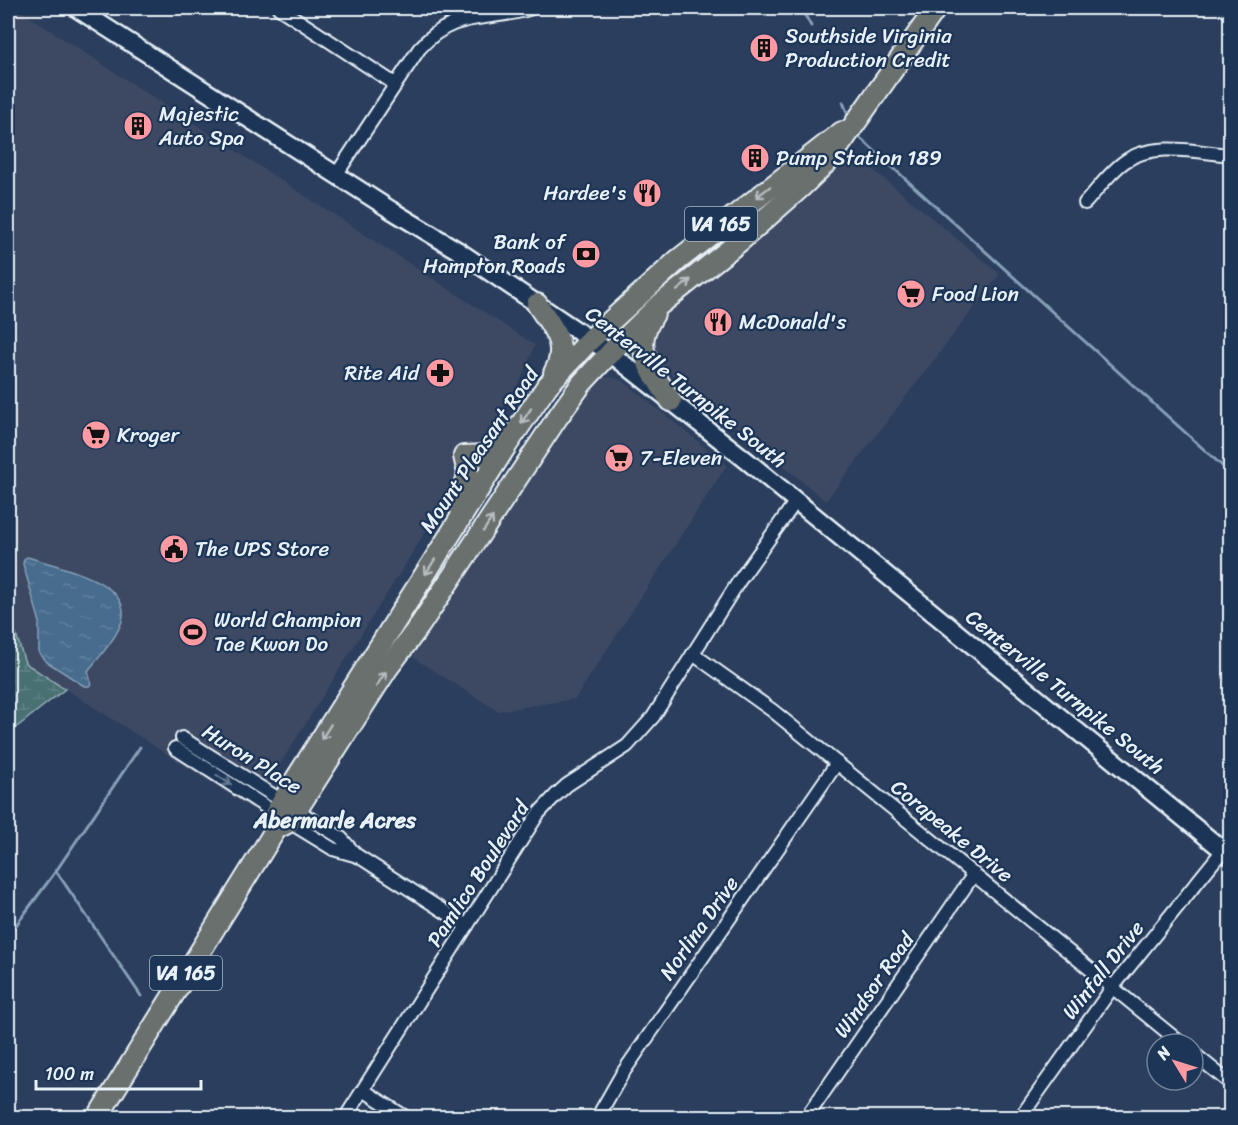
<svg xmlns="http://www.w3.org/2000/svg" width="1238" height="1125" font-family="Sriracha,sans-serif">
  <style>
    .built { fill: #3c4864 }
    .wetland { fill: url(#wetland-marsh); stroke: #98b0b6; stroke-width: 1.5 }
    .water { fill: url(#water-ripples); stroke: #87a1b8; stroke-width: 1.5 }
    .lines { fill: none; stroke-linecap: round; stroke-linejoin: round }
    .stream { stroke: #87a1b8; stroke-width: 3 }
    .minor-casing { stroke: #e8f1f8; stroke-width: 16 }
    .secondary-casing { stroke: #e8f1f8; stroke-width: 21 }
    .trunk-casing { stroke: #e8f1f8; stroke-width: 24 }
    .minor { stroke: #1d3557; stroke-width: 12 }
    .secondary { stroke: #1d3557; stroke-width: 16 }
    .trunk { stroke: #6a706d; stroke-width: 20 }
    .oneway { stroke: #b6bdc0 }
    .oneway2 { stroke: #64778f }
    .labels { text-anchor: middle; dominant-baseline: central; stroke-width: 4.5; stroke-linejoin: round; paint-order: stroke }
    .shield { fill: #1d3557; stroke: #abb9c8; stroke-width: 1.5 }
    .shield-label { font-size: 20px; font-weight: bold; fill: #e8f1f8 }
    .poi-label { font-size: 21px; fill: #e8f1f8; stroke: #1d3557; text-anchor: start }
    .street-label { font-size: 21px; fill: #e8f1f8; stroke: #1d3557 }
    .neighbourhood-label { font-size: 22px; font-weight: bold; fill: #e8f1f8; stroke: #1d3557 }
  </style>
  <defs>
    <pattern id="wetland-marsh" width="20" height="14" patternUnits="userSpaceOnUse" patternTransform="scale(1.5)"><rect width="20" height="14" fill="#486f73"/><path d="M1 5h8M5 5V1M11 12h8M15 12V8" fill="none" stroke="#628488"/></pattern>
    <pattern id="water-ripples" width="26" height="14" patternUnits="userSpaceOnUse" patternTransform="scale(1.5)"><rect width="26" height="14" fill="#476c8e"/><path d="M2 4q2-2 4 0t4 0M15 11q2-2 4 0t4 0" fill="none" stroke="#62819f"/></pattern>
  </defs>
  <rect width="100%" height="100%" fill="#2b3e5d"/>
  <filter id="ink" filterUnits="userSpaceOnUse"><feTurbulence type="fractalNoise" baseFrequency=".0167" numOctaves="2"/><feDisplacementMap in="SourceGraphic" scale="12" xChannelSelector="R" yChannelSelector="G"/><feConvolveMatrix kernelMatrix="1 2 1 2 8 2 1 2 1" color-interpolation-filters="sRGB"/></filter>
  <g filter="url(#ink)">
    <g class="built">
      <path d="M 8,8 L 16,8 L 535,345 L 522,378 L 252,809 L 25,663 L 8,608 L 8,222 L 9,219 L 8,214 Z"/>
      <path d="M 853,153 L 1000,274 L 826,501 L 650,357 L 655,321 Z"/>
      <path d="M 610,377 L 622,380 L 727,465 L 575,699 L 498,711 L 412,657 L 586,392 L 599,379 Z"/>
    </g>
    <path class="wetland" d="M 8,608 L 25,663 L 65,689 L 8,734 Z"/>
    <path class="water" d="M 27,557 C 53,565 134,581 122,621 C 116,639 99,657 88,671 L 91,684 L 89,686 L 84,686 L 47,662 L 39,653 L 39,619 L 23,564 L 24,559 Z"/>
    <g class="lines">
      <g class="stream">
        <path d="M 801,8 L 811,26"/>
        <path d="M 843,102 L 848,115"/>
        <path d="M 857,135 L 1230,473"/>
        <path d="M 56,871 L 141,996"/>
        <path d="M 8,936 L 56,871 L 140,747"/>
      </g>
      <g class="minor-casing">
        <g id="minor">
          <path d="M 279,8 L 395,84"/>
          <path d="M 336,175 L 419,49 C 455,8 487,23 532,8"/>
          <path d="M 1085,203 C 1098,189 1109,173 1124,162 C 1153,141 1197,152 1230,155"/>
          <path d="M 693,654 L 773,711 L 1182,1044"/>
          <path d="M 182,738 L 341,838 L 357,856"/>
          <path d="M 175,748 L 289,822 L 333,849 L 358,856 L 467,926"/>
          <path d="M 1193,1053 L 1230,1083"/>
          <path d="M 363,1090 L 407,1118"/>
          <path d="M 345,1118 L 538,814 L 555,796 L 567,785 L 627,746 L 653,717 L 739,581 L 796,501"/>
          <path d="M 597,1118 L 622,1074 L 837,763"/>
          <path d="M 806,1118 L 974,874"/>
          <path d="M 1020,1118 L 1112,988 L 1223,850"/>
        </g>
      </g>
      <g class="secondary-casing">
        <path id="secondary" d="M 76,8 L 391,210 L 457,250 L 610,353 L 746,460 L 1230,856"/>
      </g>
      <g class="trunk-casing">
        <g id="trunk">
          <path d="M 537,304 C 552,327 570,345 554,373"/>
          <path d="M 654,314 C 650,321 645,329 644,336 C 639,359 660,383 671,401"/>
          <path d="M 460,509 L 468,473 L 464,456 L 488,455 L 506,446"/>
          <path d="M 276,829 L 275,814 L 294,782 L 506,446 L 547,386 L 591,339 L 678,260 L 842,132"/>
          <path d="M 97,1118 L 276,829 L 289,822 L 387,669 L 420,625 L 557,418 L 582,383 L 610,353 L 658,306 L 740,241 L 800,188 L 830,159 L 936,8"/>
        </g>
      </g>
      <use href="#minor" class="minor"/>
      <use href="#secondary" class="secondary"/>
      <use href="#trunk" class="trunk"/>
    </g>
    <defs><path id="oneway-shaft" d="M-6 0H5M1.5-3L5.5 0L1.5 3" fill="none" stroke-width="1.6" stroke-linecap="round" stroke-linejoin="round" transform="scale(1.5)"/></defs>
    <g class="oneway">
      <use href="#oneway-shaft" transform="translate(763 192) rotate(143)"/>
      <use href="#oneway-shaft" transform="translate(684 285) rotate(-39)"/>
      <use href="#oneway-shaft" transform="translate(526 416) rotate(124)"/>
      <use href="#oneway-shaft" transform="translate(488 524) rotate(-57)"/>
      <use href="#oneway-shaft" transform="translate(430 567) rotate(122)"/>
      <use href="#oneway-shaft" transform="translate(381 679) rotate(-57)"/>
      <use href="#oneway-shaft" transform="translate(326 732) rotate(122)"/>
    </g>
    <use class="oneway2" href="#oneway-shaft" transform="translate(224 780) rotate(33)"/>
  </g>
  <defs>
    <g id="building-disc" transform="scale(1.5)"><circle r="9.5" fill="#ff9aa2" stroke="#1d3557"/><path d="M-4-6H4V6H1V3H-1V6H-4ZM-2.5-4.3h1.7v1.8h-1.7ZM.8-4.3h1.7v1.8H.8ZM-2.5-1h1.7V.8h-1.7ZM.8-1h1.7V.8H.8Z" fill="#111"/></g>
    <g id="restaurant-disc" transform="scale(1.5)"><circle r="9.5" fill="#ff9aa2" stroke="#1d3557"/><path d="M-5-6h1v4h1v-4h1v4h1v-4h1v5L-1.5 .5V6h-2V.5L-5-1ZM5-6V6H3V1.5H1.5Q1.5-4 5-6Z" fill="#111"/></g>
    <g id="bank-disc" transform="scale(1.5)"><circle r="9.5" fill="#ff9aa2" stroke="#1d3557"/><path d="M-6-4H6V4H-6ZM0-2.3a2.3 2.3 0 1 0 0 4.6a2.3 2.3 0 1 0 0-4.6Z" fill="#111"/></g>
    <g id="supermarket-disc" transform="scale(1.5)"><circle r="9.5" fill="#ff9aa2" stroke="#1d3557"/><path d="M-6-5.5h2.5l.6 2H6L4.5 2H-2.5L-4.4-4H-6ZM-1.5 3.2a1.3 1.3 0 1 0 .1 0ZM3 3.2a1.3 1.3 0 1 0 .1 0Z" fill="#111"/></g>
    <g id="pharmacy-disc" transform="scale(1.5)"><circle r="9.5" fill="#ff9aa2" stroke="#1d3557"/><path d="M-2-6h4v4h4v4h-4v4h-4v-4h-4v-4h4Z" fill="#111"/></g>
    <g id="civic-disc" transform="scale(1.5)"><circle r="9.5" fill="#ff9aa2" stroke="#1d3557"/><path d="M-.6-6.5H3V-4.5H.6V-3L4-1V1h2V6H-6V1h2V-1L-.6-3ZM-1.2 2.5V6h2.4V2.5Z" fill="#111"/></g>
    <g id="stadium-disc" transform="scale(1.5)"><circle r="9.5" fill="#ff9aa2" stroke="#1d3557"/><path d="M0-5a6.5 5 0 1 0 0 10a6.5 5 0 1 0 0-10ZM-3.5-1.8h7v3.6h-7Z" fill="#111"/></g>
  </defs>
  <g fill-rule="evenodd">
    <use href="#building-disc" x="764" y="48"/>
    <use href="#building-disc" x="138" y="126"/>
    <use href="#building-disc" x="755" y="158"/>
    <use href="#restaurant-disc" x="647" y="193"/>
    <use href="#bank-disc" x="586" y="254"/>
    <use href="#supermarket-disc" x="911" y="294"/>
    <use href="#restaurant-disc" x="718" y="322"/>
    <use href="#pharmacy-disc" x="440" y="373"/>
    <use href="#supermarket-disc" x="96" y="435"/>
    <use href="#supermarket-disc" x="619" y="458"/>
    <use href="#civic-disc" x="174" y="549"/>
    <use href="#stadium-disc" x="193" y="632"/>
  </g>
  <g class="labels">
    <g class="shield">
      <rect x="685" y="207" width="72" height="34" rx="4.5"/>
      <rect x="150" y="956" width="72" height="34" rx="4.5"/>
    </g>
    <g class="shield-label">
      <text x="721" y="224">VA 165</text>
      <text x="186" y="973">VA 165</text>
    </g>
    <g class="poi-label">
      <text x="785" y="36">Southside Virginia<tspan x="785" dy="24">Production Credit</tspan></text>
      <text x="159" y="114">Majestic<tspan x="159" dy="24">Auto Spa</tspan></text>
      <text x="776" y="158">Pump Station 189</text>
      <text x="626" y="193" text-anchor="end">Hardee's</text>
      <text x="565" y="242" text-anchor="end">Bank of<tspan x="565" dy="24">Hampton Roads</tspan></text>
      <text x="932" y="294">Food Lion</text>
      <text x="739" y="322">McDonald's</text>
      <text x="419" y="373" text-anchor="end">Rite Aid</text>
      <text x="117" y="435">Kroger</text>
      <text x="640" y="458">7-Eleven</text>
      <text x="195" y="549">The UPS Store</text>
      <text x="214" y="620">World Champion<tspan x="214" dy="24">Tae Kwon Do</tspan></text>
    </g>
    <g class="street-label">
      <text transform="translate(686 387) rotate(38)">Centerville Turnpike South</text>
      <text transform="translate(479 450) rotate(-56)">Mount Pleasant Road</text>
      <text transform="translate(1065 692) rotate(39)">Centerville Turnpike South</text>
      <text transform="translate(252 759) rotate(32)">Huron Place</text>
      <text transform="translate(952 831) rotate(39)">Corapeake Drive</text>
      <text transform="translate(478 874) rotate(-57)">Pamlico Boulevard</text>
      <text transform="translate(699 928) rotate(-55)">Norlina Drive</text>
      <text transform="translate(1103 970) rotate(-52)">Winfall Drive</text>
      <text transform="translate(874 985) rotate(-55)">Windsor Road</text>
    </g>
    <g class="neighbourhood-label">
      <text x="335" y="820">Abermarle Acres</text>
    </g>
  </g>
  <rect width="1238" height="1125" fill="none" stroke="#1d3557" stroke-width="30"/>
  <rect x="15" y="15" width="1208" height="1095" fill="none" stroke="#e8f1f8" stroke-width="2" filter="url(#ink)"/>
  <g transform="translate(1175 1062) rotate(308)"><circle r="28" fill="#1d3557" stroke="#6e8097" stroke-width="1.5"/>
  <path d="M0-4.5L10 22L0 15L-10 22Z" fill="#ff9aa2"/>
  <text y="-9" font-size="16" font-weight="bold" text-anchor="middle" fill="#e8f1f8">N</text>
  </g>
  <path d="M36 1080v9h165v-9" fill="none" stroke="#e8f1f8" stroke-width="3"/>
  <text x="45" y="1080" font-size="18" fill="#e8f1f8" stroke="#1d3557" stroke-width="4.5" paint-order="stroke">100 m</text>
</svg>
